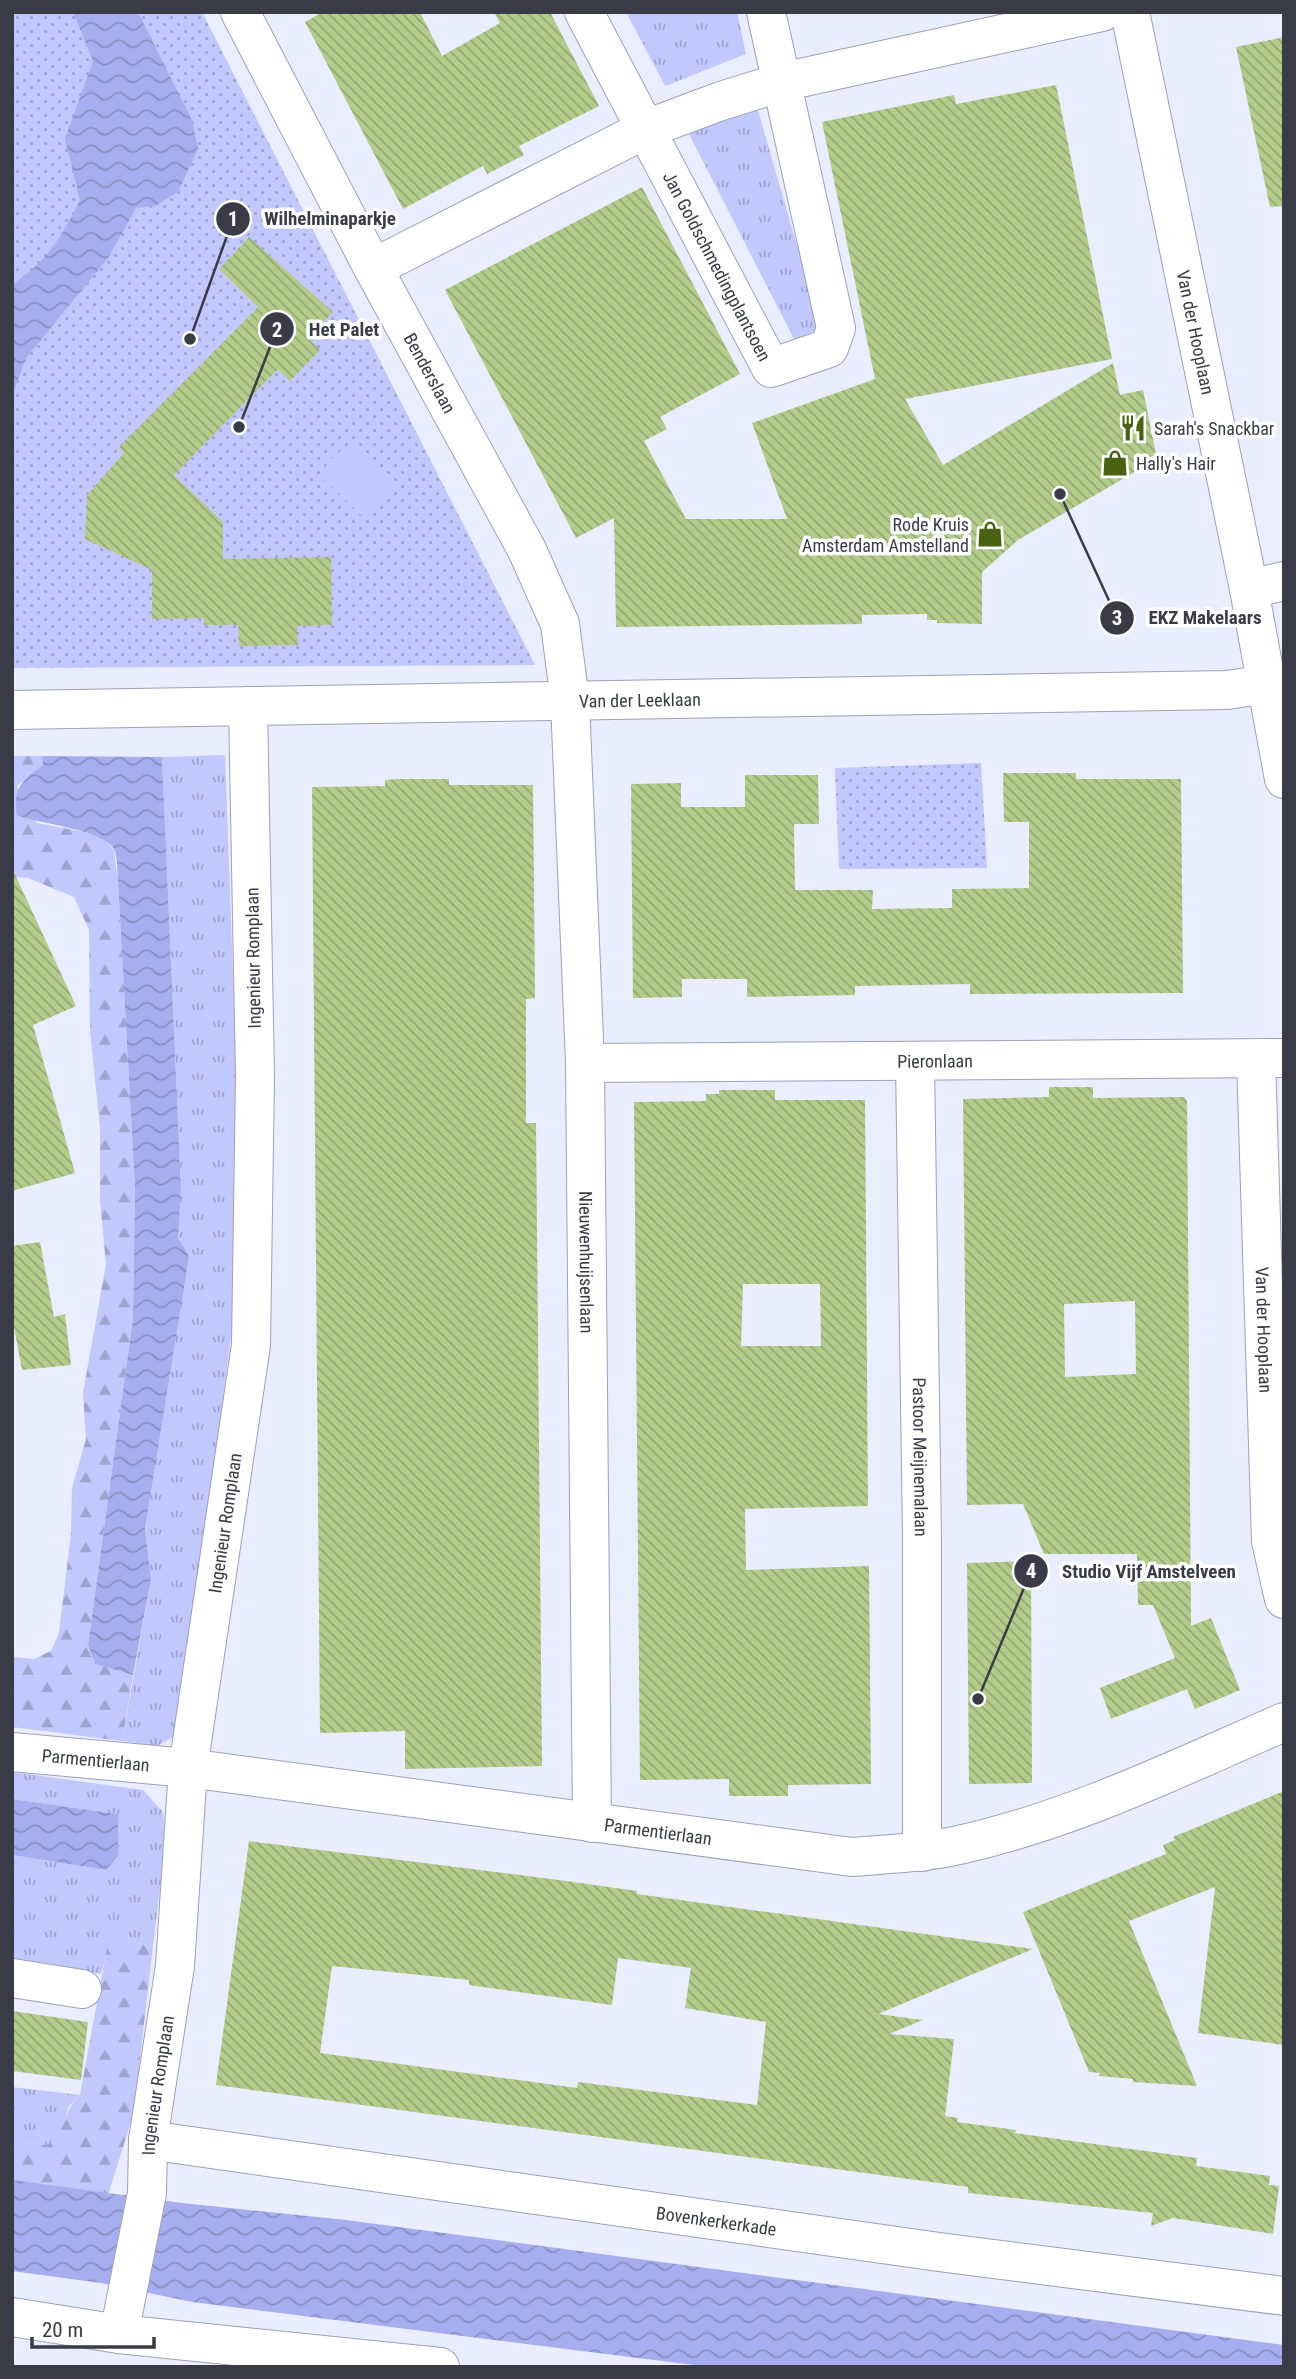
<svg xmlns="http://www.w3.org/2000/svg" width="1296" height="2379" font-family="'Roboto Condensed',sans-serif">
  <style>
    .grass { fill: url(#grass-tufts) }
    .forest { fill: url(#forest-firs) }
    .park { fill: url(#park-dots) }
    .pitch { fill: #c1c8fd }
    .water { fill: url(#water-waves) }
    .building { fill: url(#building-back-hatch); fill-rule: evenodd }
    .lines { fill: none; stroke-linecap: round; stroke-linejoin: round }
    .minor-casing { stroke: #9ca0b9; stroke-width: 40 }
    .tertiary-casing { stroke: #9ca0b9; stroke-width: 40 }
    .minor { stroke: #fff; stroke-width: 38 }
    .tertiary { stroke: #fff; stroke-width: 38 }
    .labels { text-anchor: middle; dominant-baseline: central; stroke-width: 7; stroke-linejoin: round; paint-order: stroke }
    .street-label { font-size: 18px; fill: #3a3b46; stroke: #fff }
    .poi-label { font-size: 18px; fill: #3a3b46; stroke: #fff; text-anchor: start }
    .leader { fill: none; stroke: #3a3b46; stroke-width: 2.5 }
    .callout-dot { fill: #3a3b46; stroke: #fff; stroke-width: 2.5 }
    .mark-label { font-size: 21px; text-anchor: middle; font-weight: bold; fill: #fff }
    .callout-label { font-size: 19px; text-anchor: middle; font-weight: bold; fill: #3a3b46; stroke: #fff; stroke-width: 7; stroke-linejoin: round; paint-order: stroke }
  </style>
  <defs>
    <pattern id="grass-tufts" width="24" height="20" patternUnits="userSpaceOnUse" patternTransform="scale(1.75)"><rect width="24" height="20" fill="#c1c8fd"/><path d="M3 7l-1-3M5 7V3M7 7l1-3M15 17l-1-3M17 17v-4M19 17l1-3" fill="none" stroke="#9ea4cf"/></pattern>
    <pattern id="forest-firs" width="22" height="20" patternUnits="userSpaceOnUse" patternTransform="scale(1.75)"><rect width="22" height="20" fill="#c1c8fd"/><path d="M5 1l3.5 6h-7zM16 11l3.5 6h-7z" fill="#9ea4cf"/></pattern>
    <pattern id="park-dots" width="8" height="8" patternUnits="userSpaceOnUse" patternTransform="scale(1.75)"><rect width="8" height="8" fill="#c1c8fd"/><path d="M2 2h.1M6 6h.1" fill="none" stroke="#9ea4cf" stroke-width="1.8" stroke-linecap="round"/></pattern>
    <pattern id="water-waves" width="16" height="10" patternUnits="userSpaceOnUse" patternTransform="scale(1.75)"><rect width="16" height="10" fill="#a7aeef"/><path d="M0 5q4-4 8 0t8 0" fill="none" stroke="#898fc3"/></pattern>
    <pattern id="building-back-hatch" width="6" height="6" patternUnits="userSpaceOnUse" patternTransform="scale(1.75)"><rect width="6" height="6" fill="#b2cc8a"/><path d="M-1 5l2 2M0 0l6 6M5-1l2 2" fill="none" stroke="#92a773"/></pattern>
  </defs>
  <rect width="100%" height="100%" fill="#eaedfd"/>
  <g class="grass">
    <path d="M 626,12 L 737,12 L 746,54 L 665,86 Z"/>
    <path d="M 757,107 L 821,329 L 794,339 L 689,134 Z"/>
    <path d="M 225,755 L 242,1220 L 240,1269 L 179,1734 L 157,1746 L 122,1741 L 151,1579 L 145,1528 L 181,1189 L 162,757 Z"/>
    <path d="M 12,1772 L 143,1790 L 163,1812 L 166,1839 L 153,1946 L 131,1942 L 108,1948 L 101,1974 L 12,1962 L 12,1855 L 106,1870 L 118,1814 L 12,1799 Z"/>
    <path d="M 12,2087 L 80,2095 L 68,2107 L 62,2133 L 47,2145 L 12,2141 Z"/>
  </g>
  <g class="forest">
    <path d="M 12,756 L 42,756 L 43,765 L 17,786 L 37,823 L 100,835 L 114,850 L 118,882 L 135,1189 L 133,1318 L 88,1645 L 95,1664 L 133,1675 L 122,1741 L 12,1727 L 12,1657 L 34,1659 L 51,1651 L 59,1633 L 71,1533 L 72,1488 L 86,1439 L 83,1393 L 106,1264 L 100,1201 L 100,1128 L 90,1031 L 89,930 L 74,897 L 28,878 L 12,877 Z"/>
    <path d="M 131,1942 L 153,1946 L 134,2112 L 108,2195 L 12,2180 L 12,2141 L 47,2145 C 70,2126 60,2115 80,2095 L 107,1948 Z"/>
  </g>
  <g class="park">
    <path d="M 12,12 L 202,12 L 535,665 L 12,668 Z"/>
    <path d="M 981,763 L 987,868 L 839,869 L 835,768 Z"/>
  </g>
  <path class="pitch" d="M 350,443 L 395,487 L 384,501 L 364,518 L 320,475 L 330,460 Z"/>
  <g class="water">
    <path d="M 73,12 L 138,12 L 192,120 L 198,149 L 178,192 L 155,206 L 136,208 L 108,258 L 26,358 L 12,396 L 12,285 C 49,259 60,239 80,200 L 65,139 L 93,61 Z"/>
    <path d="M 42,756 L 162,757 L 181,1189 L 178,1238 L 189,1256 L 145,1528 L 151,1579 L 133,1675 L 95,1664 L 88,1645 L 133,1318 L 135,1189 L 118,882 C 117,873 118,857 114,849 C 101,828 41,825 17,815 C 13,788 21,781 43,765 Z"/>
    <path d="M 12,1799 L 118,1814 L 118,1856 L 106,1870 L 12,1855 Z"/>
    <path d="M 12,2180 L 182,2203 L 346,2220 L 1284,2345 L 1284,2367 L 710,2367 L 192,2302 L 101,2283 L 12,2271 Z"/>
  </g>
  <g class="building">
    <path d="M 323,12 L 420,12 L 442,56 L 500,23 L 494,12 L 550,12 L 599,106 L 519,146 L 524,155 L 487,174 L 483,166 L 403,209 L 305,22 Z"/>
    <path d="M 1284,37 L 1284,206 L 1270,207 L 1236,47 Z"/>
    <path d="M 1056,85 L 1112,359 L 905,399 L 943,465 L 1113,363 L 1120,395 L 1143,390 L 1157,459 L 1018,540 L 982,572 L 982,624 L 937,623 L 937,620 L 927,620 L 927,614 L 862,615 L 862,624 L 616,627 L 614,518 L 576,538 L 445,290 L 642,187 L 740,374 L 660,417 L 667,429 L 644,441 L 686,519 L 787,519 L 752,423 L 875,379 L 822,122 L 954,95 L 956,104 Z"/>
    <path d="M 249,237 L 333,312 L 308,338 L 320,350 L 290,381 L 278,369 L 174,475 L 223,522 L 223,559 L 331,557 L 332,625 L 297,626 L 298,645 L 239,646 L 238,625 L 204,625 L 204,618 L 152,619 L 152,570 L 85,539 L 87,495 L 124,453 L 119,447 L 258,307 L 219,269 Z"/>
    <path d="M 1003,773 L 1076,773 L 1076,779 L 1181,779 L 1183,993 L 970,994 L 970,984 L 855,986 L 855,995 L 747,997 L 747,979 L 682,979 L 682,997 L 633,998 L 631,784 L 681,783 L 681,807 L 745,807 L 745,775 L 818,775 L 819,824 L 794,824 L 795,890 L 873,890 L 872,909 L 952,908 L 952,889 L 1029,888 L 1029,822 L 1004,822 Z"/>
    <path d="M 397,779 L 449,779 L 449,785 L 533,785 L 535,998 L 526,999 L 526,1123 L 536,1123 L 542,1766 L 405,1769 L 405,1731 L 320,1733 L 312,787 L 385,786 L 385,780 Z"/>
    <path d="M 12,868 L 76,1006 L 33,1025 L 75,1173 L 12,1191 Z"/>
    <path d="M 1049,1087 L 1093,1087 L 1093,1098 L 1184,1097 L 1187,1101 L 1191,1626 L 1211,1618 L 1240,1690 L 1195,1709 L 1187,1689 L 1111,1719 L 1100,1688 L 1175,1658 L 1153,1605 L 1138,1605 L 1137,1554 L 1044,1554 L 1023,1504 L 967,1505 L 963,1099 L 1049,1097 ZM 1135,1301 L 1136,1374 L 1065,1377 L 1064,1304 Z"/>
    <path d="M 719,1090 L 775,1090 L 775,1100 L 865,1100 L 868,1506 L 745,1509 L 746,1570 L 869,1566 L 871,1784 L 788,1785 L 788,1796 L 729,1796 L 729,1779 L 640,1780 L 634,1102 L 706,1101 L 706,1094 L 719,1094 ZM 743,1284 L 820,1284 L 821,1346 L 741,1346 Z"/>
    <path d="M 40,1242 L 54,1317 L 65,1314 L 71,1365 L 22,1370 L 12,1316 L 12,1246 Z"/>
    <path d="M 1031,1561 L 1032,1783 L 969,1784 L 967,1563 Z"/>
    <path d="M 1284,1791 L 1284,2045 L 1198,2033 L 1215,1887 L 1129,1921 L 1197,2086 L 1133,2082 L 1133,2079 L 1099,2076 L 1100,2073 L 1089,2072 L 1023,1912 L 1166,1854 L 1163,1845 L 1175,1840 L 1173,1837 Z"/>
    <path d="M 249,1841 L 559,1880 L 637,1891 L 637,1894 L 1033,1949 L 878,2014 L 923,2020 L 889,2034 L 954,2039 L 945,2116 L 958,2118 L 957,2122 L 1016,2130 L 1015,2133 L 1197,2158 L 1196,2166 L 1270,2176 L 1269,2185 L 1279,2186 L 1273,2234 L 1173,2218 L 1151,2226 L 1153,2213 L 968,2193 L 968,2187 L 216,2085 ZM 618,1958 L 691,1968 L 685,2008 L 766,2022 L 757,2105 L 578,2082 L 577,2088 L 320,2053 L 332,1966 L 469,1980 L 469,1985 L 612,2005 Z"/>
    <path d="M 12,2011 L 88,2022 L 81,2080 L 12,2071 Z"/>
  </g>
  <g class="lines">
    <g class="minor-casing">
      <g id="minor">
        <path id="s1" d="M 240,12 L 373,268 L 527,550 L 560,624 L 570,701 L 585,1063 L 592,1823"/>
        <path id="s2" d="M 584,12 L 771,368 L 829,348 L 836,328 L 766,12"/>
        <path d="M 373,268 L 646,129 L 721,101 L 782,82 L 1102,12"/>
        <path d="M 1249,589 L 1284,581"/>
        <path id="s3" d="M 12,710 L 1227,690 L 1267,684"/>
        <path id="s4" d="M 1256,1059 L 1271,1541 L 1284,1599"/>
        <path id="s5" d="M 915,1061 L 922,1538 L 922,1852"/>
        <path id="s6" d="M 585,1063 L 1284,1058"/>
        <path id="s7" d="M 12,1752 L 188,1768 L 852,1857 C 888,1854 924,1853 959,1845 C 1072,1820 1178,1768 1284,1722"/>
        <path d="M 12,1978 L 82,1989"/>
        <path id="s8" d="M 148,2140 L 939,2252 L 1284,2296"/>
        <path d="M 12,2317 L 119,2334 L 440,2367"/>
        <path id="s9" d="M 119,2334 L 147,2193 L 148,2140 L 175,1966 L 188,1768 L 251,1345 L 255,1076 L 248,706"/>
      </g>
    </g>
    <g class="tertiary-casing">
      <g id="tertiary">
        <path id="s10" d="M 1130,12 L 1249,589 L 1284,779"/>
      </g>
    </g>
    <use href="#minor" class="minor"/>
    <use href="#tertiary" class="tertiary"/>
  </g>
  <defs>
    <g id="restaurant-bare" transform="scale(2.1)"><path d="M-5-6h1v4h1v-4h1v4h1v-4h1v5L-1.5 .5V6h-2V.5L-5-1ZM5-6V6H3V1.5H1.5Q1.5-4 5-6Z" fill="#496212" stroke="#fff" stroke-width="2.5" paint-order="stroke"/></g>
    <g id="shop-bare" transform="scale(2.1)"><path d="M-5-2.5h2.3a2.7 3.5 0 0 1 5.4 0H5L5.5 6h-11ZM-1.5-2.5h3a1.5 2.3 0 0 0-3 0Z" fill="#496212" stroke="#fff" stroke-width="2.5" paint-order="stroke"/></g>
  </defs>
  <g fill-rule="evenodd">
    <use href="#restaurant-bare" x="1133" y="428"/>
    <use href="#shop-bare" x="1115" y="463"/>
    <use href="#shop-bare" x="990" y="534"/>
  </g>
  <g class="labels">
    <g class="street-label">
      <text stroke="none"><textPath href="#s2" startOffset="287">Jan Goldschmedingplantsoen</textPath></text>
      <text stroke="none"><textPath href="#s10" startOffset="327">Van der Hooplaan</textPath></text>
      <text stroke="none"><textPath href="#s1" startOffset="408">Benderslaan</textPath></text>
      <text stroke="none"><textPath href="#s3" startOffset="628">Van der Leeklaan</textPath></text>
      <text transform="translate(253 958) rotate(-91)">Ingenieur Romplaan</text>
      <text stroke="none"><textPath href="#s6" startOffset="350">Pieronlaan</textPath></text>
      <text stroke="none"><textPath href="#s1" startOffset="1330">Nieuwenhuijsenlaan</textPath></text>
      <text stroke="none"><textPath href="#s4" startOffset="271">Van der Hooplaan</textPath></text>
      <text stroke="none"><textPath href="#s5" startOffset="396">Pastoor Meijnemalaan</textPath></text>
      <text stroke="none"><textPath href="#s9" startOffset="819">Ingenieur Romplaan</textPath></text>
      <text stroke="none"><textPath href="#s7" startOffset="84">Parmentierlaan</textPath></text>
      <text stroke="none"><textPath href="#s7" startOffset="651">Parmentierlaan</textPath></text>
      <text stroke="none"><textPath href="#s9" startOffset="252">Ingenieur Romplaan</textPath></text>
      <text stroke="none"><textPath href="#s8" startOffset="574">Bovenkerkerkade</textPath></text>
    </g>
    <g class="poi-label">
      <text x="1154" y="428">Sarah's Snackbar</text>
      <text x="1136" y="463">Hally's Hair</text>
      <text x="969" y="524" text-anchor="end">Rode Kruis<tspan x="969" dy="21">Amsterdam Amstelland</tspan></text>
    </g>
  </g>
  <path class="leader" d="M190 339L233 219M239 427L277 329M1060 494L1117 618M978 1699L1031 1571"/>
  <g class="callout-dot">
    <circle cx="190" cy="339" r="7"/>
    <circle cx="239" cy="427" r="7"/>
    <circle cx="1060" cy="494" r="7"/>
    <circle cx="978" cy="1699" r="7"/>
    <circle cx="233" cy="219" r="18"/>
    <circle cx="277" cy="329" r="18"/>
    <circle cx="1117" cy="618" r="18"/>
    <circle cx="1031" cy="1571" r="18"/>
  </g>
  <g class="mark-label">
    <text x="233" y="226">1</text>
    <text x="277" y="337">2</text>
    <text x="1117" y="625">3</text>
    <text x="1031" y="1578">4</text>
  </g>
  <g class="callout-label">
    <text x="330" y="225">Wilhelminaparkje</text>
    <text x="344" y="336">Het Palet</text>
    <text x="1205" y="624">EKZ Makelaars</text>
    <text x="1149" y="1578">Studio Vijf Amstelveen</text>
  </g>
  <rect width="1296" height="2379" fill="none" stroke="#3a3b46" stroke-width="28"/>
  <path d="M32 2337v10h122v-10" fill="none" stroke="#3a3b46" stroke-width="3.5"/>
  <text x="42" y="2337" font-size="21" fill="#3a3b46" stroke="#ffffff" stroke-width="5" paint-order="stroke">20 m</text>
</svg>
